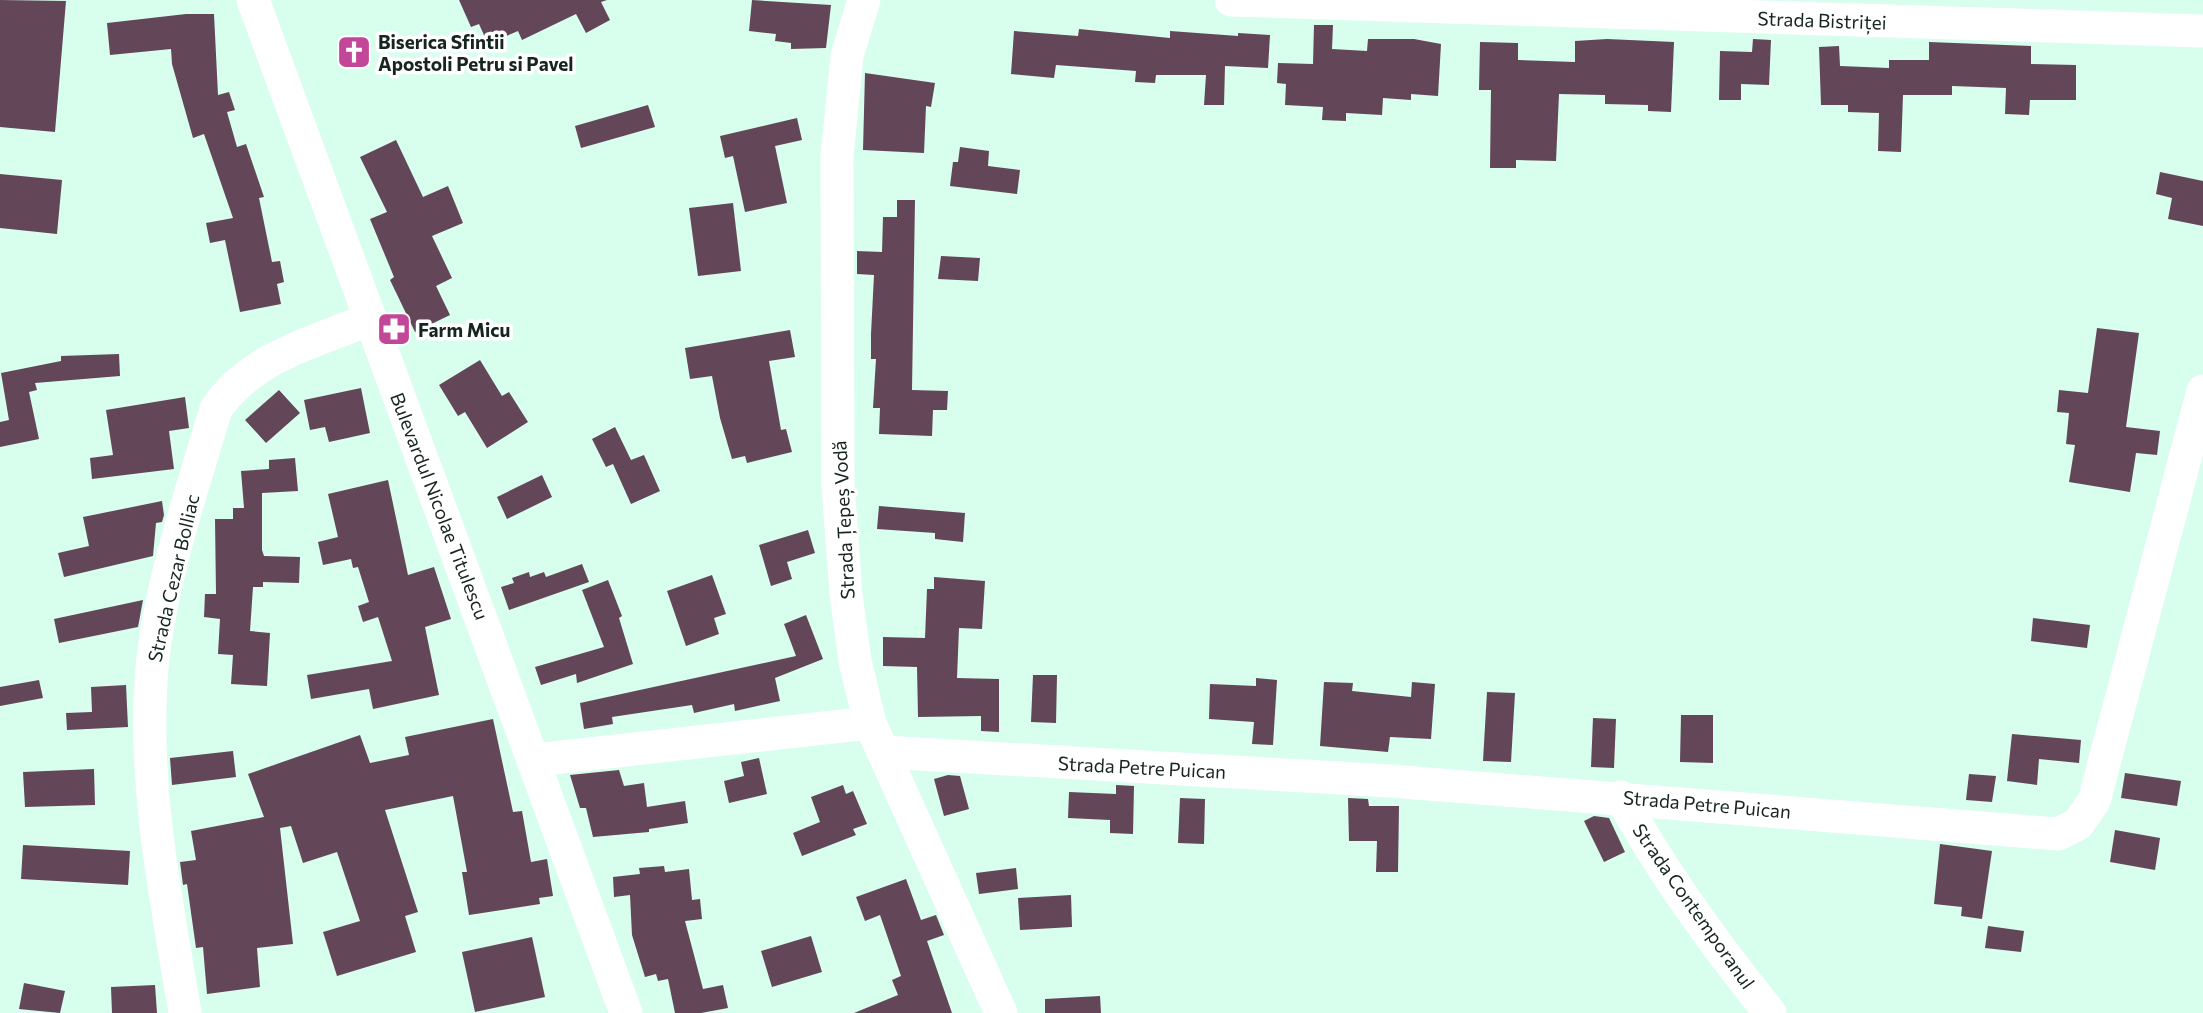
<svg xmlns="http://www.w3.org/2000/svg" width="2203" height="1013" font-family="Commissioner,sans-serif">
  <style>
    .building { fill: #634657 }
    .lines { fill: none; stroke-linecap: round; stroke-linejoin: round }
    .minor { stroke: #fff; stroke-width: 33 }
    .labels { text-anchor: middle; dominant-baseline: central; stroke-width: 7; stroke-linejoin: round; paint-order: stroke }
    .street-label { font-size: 19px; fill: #16251f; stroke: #fff }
    .poi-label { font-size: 19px; font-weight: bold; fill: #16251f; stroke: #fff; text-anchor: start }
  </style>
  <rect width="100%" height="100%" fill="#d8feed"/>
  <g class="building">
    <path d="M 0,0 L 66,1 L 55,132 L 0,127 Z"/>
    <path d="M 459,0 L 607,0 L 601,2 L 610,20 L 586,33 L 576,14 L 522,40 L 518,31 L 488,44 L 479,24 L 471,27 Z"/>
    <path d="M 752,0 L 831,5 L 826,48 L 791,49 L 791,43 L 775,41 L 776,34 L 749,31 Z"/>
    <path d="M 186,14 L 214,14 L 218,95 L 229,92 L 235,110 L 227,112 L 237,147 L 246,144 L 264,197 L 259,198 L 272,262 L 280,261 L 284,282 L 277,284 L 281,304 L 240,312 L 225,240 L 210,243 L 206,223 L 233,218 L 204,134 L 193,138 L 172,64 L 171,49 L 110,55 L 107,23 Z"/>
    <path d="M 1314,25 L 1333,25 L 1332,49 L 1367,51 L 1368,39 L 1414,39 L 1441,44 L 1438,96 L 1411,94 L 1411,100 L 1383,98 L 1382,115 L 1346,113 L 1346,121 L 1322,120 L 1323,107 L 1285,105 L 1286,84 L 1277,83 L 1278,63 L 1313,64 Z"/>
    <path d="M 1079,29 L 1170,38 L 1170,31 L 1238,36 L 1238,33 L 1270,35 L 1268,68 L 1225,66 L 1224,105 L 1204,105 L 1206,75 L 1156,75 L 1155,83 L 1135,82 L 1136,71 L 1056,65 L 1054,78 L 1011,74 L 1014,31 L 1078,36 Z"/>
    <path d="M 1607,39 L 1674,42 L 1671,112 L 1648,111 L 1648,105 L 1605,104 L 1605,95 L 1559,94 L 1556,161 L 1516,160 L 1516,168 L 1490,168 L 1491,90 L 1479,90 L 1480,42 L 1518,43 L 1518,60 L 1575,62 L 1575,41 Z"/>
    <path d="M 1753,39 L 1771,40 L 1769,85 L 1741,84 L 1741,100 L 1719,100 L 1720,51 L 1752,52 Z"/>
    <path d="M 1929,42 L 2031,46 L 2031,64 L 2076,65 L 2076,100 L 2030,100 L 2029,115 L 2005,114 L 2006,88 L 1952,86 L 1952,95 L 1903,95 L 1901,152 L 1878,151 L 1879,113 L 1848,112 L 1848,105 L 1821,105 L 1819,47 L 1839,46 L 1840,66 L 1889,68 L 1889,60 L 1929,60 Z"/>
    <path d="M 865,73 L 935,83 L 931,107 L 926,106 L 924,153 L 863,150 Z"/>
    <path d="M 648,105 L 655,127 L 581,148 L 575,126 Z"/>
    <path d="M 797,118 L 802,140 L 775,146 L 787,203 L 745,212 L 733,156 L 725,158 L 720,136 Z"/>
    <path d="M 396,140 L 423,197 L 448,186 L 463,223 L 432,236 L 452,278 L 436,286 L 450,315 L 415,332 L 390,280 L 394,277 L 370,219 L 387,212 L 360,157 Z"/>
    <path d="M 960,147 L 989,151 L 988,166 L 1020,170 L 1017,194 L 950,186 L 953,162 L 958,162 Z"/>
    <path d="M 2160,172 L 2203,181 L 2203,226 L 2168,219 L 2172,198 L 2156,194 Z"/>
    <path d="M 0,174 L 62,180 L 57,234 L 0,228 Z"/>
    <path d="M 897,200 L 915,200 L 912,390 L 948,391 L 947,410 L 933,410 L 932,436 L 879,434 L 880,408 L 873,408 L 876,359 L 871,359 L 871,334 L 874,275 L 857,274 L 857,251 L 882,252 L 883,217 L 897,217 Z"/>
    <path d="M 733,203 L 741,271 L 698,276 L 689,208 Z"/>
    <path d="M 941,256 L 980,258 L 978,281 L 938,279 Z"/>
    <path d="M 2097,328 L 2139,333 L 2126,427 L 2160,431 L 2157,455 L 2136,453 L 2130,492 L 2069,482 L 2075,445 L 2066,444 L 2069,413 L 2057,412 L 2059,390 L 2088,393 Z"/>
    <path d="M 790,330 L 795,357 L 769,361 L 781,430 L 786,429 L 792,452 L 747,463 L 745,456 L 732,459 L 720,418 L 712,376 L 690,379 L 685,348 Z"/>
    <path d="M 119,354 L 120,376 L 35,383 L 37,390 L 29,392 L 39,439 L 0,447 L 0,422 L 9,420 L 1,373 L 61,361 L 61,356 Z"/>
    <path d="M 480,360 L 502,396 L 509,392 L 528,422 L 487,448 L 465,412 L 458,416 L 439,385 Z"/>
    <path d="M 361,388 L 370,433 L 329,442 L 325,427 L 310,430 L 304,400 Z"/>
    <path d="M 279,390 L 300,413 L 266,443 L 245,420 Z"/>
    <path d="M 185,397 L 189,428 L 169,431 L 174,469 L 92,479 L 90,458 L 113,455 L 106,410 Z"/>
    <path d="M 615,427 L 631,460 L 644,455 L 660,491 L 631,504 L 613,464 L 606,467 L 592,439 Z"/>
    <path d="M 295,458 L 298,491 L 262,493 L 262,550 L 264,556 L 300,557 L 299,583 L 263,582 L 263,587 L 253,587 L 250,631 L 270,633 L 267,686 L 231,684 L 233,655 L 218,654 L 220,619 L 204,617 L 205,594 L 216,594 L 215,519 L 233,519 L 233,508 L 244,508 L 241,471 L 269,469 L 269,460 Z"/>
    <path d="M 542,475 L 552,497 L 507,519 L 497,497 Z"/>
    <path d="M 388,480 L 408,575 L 434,567 L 451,619 L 425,627 L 439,695 L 373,709 L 369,689 L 311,699 L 307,675 L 392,661 L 378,617 L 363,622 L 358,606 L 369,602 L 358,567 L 353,568 L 351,559 L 323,565 L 318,542 L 338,537 L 328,494 Z"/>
    <path d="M 162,501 L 164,515 L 162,522 L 156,523 L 153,556 L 64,577 L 58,553 L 89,546 L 83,517 Z"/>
    <path d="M 879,506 L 965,513 L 963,542 L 935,539 L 935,533 L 877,529 Z"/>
    <path d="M 808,530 L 815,553 L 787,562 L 792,579 L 771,586 L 759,545 Z"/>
    <path d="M 582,564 L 589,582 L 509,610 L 501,587 L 514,583 L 512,578 L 529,572 L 530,577 L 544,572 L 546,577 Z"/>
    <path d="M 712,575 L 726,614 L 714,618 L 719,634 L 686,646 L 667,591 Z"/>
    <path d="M 934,577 L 985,581 L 982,629 L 959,628 L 957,678 L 999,679 L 999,732 L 981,731 L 981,716 L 918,717 L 917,667 L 883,666 L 883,637 L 925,638 L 927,589 L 934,589 Z"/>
    <path d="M 608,580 L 622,616 L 619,618 L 633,664 L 577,683 L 576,674 L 541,685 L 535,667 L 604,647 L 582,590 Z"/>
    <path d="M 143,600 L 138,627 L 59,643 L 54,619 Z"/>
    <path d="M 806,615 L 823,659 L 775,678 L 780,701 L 735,711 L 734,704 L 694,713 L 692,705 L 612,717 L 613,724 L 584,729 L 580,703 L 796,656 L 784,624 Z"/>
    <path d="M 2033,618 L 2090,625 L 2087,648 L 2031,641 Z"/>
    <path d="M 1033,675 L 1057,675 L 1056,723 L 1031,722 Z"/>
    <path d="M 1256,678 L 1277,680 L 1273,745 L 1252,744 L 1254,722 L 1209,719 L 1210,684 L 1256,686 Z"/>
    <path d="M 39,680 L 43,698 L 0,706 L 0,687 Z"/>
    <path d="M 1324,682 L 1353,683 L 1352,691 L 1411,697 L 1412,682 L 1435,684 L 1431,739 L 1390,737 L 1388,752 L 1320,746 Z"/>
    <path d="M 126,685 L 128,727 L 67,730 L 66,713 L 92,712 L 91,687 Z"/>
    <path d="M 1487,692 L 1515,693 L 1511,762 L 1483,761 Z"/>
    <path d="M 1681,715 L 1713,715 L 1713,763 L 1680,762 Z"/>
    <path d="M 1593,718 L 1616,719 L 1614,768 L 1591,767 Z"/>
    <path d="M 493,719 L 513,812 L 522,811 L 531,862 L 547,859 L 553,896 L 539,898 L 540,904 L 469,915 L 462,872 L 467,872 L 453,796 L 385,810 L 418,912 L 405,916 L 416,952 L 337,976 L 323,932 L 360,921 L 337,852 L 303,863 L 291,826 L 280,828 L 293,944 L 257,948 L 260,987 L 207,994 L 203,947 L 196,948 L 187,884 L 183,885 L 180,862 L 196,860 L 191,831 L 264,817 L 248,774 L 360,735 L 370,763 L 409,755 L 405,737 Z"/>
    <path d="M 2012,734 L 2081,740 L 2079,763 L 2039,759 L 2037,785 L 2007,781 Z"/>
    <path d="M 233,751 L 236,777 L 172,785 L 170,758 Z"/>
    <path d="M 759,758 L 767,794 L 729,803 L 724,781 L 744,776 L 741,762 Z"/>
    <path d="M 94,769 L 95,805 L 25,807 L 23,772 Z"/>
    <path d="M 619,770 L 624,786 L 644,783 L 647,807 L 685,801 L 688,823 L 649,829 L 649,832 L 593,837 L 586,808 L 580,808 L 570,775 Z"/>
    <path d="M 2125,773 L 2181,781 L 2177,806 L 2121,798 Z"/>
    <path d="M 1969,774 L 1996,776 L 1992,802 L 1966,800 Z"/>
    <path d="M 948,775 L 960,776 L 969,809 L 944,816 L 934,779 Z"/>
    <path d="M 843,785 L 846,794 L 853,791 L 867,824 L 853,829 L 856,835 L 802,856 L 793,833 L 820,822 L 811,797 Z"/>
    <path d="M 1116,785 L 1134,786 L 1133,834 L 1110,833 L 1110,820 L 1068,818 L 1069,792 L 1116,794 Z"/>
    <path d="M 1180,798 L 1205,799 L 1204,844 L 1178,843 Z"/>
    <path d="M 1348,798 L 1368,799 L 1369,806 L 1399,806 L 1398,872 L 1376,872 L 1377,841 L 1349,841 Z"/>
    <path d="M 1594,816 L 1609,818 L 1625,852 L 1604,862 L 1584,821 Z"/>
    <path d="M 2115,830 L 2160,838 L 2155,870 L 2110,862 Z"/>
    <path d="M 1940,844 L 1992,851 L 1982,919 L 1961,916 L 1962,907 L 1934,904 Z"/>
    <path d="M 23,845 L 130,851 L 128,885 L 21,879 Z"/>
    <path d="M 664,866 L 665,872 L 689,869 L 692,900 L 700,899 L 702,919 L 685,921 L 703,989 L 723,985 L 728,1008 L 701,1013 L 675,1013 L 668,979 L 658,981 L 656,974 L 645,977 L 632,935 L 630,895 L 614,897 L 613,877 L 640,874 L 639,868 Z"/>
    <path d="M 1016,868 L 1018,889 L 979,894 L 976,873 Z"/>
    <path d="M 906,879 L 921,920 L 936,915 L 944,935 L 927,941 L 952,1013 L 854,1013 L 898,995 L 892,980 L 901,976 L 880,915 L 865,921 L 856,897 Z"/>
    <path d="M 1071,895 L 1072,927 L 1020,930 L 1018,898 Z"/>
    <path d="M 1988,926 L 2024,931 L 2021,952 L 1985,948 Z"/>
    <path d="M 811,936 L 822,972 L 772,987 L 761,951 Z"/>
    <path d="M 532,937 L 545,997 L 475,1012 L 462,952 Z"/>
    <path d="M 24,983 L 65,991 L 60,1013 L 19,1009 Z"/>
    <path d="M 155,985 L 157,1013 L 112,1013 L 111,987 Z"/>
    <path d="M 1100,996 L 1101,1013 L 1045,1013 L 1045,999 Z"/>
  </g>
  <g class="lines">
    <g class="minor">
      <path d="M 253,0 L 626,1013"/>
      <path d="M 864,0 L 847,56 L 837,156 L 838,486 L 846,594 L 855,661 L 870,723 L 1001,1013"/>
      <path d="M 1231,0 L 2203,31"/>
      <path d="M 883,752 L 1391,781 L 2058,834 L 2078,824 L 2094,801 L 2203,391"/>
      <path d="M 535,760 L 870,723"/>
      <path d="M 1621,797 C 1663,874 1715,945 1770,1013"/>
      <path d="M 185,1013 C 167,903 144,794 151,682 C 156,594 191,493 216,409 C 252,356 313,343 370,319"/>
    </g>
  </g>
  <defs>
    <g id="church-square" transform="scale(1.75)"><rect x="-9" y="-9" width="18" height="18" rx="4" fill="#c34798" stroke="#fff"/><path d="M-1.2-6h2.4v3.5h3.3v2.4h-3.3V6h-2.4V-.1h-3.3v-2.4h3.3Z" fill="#fff"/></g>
    <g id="pharmacy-square" transform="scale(1.75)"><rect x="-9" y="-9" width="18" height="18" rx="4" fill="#c34798" stroke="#fff"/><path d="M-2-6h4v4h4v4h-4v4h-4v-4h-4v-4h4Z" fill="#fff"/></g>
  </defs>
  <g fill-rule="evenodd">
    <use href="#church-square" x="354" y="52"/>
    <use href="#pharmacy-square" x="394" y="329"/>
  </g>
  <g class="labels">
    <g class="street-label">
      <text transform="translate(1822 20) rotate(2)">Strada Bistriței</text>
      <text transform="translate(440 506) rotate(69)">Bulevardul Nicolae Titulescu</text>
      <text transform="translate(843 520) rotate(-93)">Strada Țepeș Vodă</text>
      <text transform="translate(173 578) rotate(-77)">Strada Cezar Bolliac</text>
      <text transform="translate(1142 767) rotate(3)">Strada Petre Puican</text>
      <text transform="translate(1707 804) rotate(5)">Strada Petre Puican</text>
      <text transform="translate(1694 906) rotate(55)">Strada Contemporanul</text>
    </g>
    <g class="poi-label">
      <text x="378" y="41">Biserica Sfintii<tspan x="378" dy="22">Apostoli Petru si Pavel</tspan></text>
      <text x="418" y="329">Farm Micu</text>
    </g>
  </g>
</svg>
